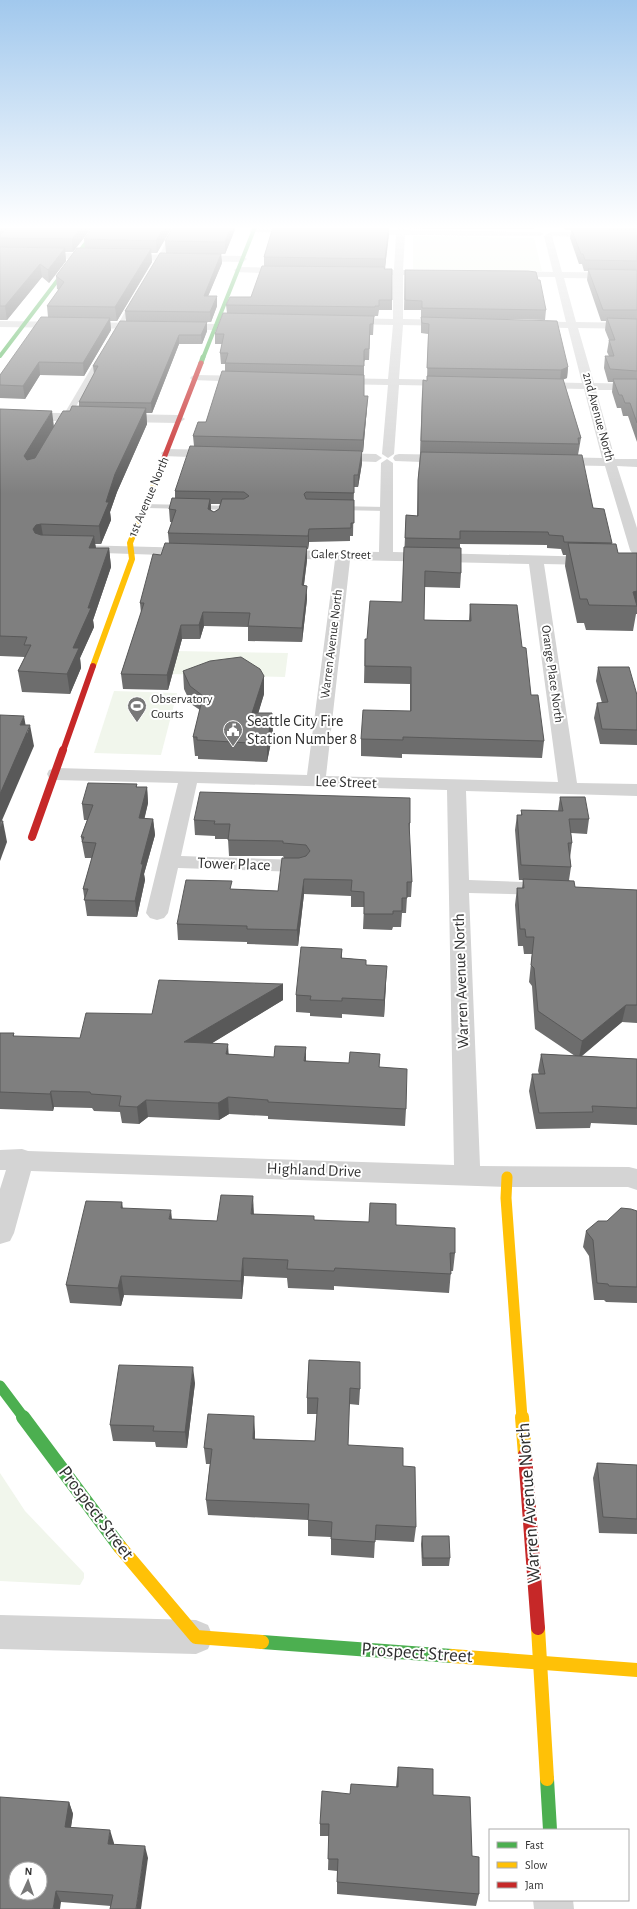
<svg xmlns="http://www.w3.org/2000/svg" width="637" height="1909" font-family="'Alegreya Sans',sans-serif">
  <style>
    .green { fill: #f1f6ec }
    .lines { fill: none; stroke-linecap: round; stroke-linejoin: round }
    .lane { fill: #d4d4d4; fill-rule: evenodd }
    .street { fill: #d4d4d4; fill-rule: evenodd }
    .fast-far3 { stroke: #4caf50; stroke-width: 4 }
    .fast-far2 { stroke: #4caf50; stroke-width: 5 }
    .fast-far1 { stroke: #4caf50; stroke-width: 11 }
    .fast { stroke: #4caf50; stroke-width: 14 }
    .slow-far3 { stroke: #ffc107; stroke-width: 5 }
    .slow-far2 { stroke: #ffc107; stroke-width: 6 }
    .slow-far1 { stroke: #ffc107; stroke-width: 11 }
    .slow { stroke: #ffc107; stroke-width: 14 }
    .jam-far3 { stroke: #c62828; stroke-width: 5 }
    .jam-far2 { stroke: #c62828; stroke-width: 6 }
    .jam-far1 { stroke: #c62828; stroke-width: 8 }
    .jam { stroke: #c62828; stroke-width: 14 }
    .wall { fill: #6d6d6d; fill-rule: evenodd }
    .shaded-wall { fill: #595959 }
    .building { fill: #7f7f7f; stroke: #595959; fill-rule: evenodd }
    .labels { text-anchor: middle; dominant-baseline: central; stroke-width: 4; stroke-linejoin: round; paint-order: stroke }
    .far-street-label { font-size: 13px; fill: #303030; stroke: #fff }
    .far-poi-label { font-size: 13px; fill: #303030; stroke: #fff; text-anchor: start }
    .poi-label { font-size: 16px; fill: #303030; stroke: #fff; text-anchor: start }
    .street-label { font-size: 16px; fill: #303030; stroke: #fff }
    .near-street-label { font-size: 19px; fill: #303030; stroke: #fff }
  </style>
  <rect width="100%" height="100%" fill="#fff"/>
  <g class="green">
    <path d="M 413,236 L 534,238 L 542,271 L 413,269 Z"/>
    <path d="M 176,651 L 288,653 L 285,677 L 170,674 Z"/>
    <path d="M 114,691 L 177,693 L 161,755 L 94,753 Z"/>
    <path d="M 0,1473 L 25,1511 L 84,1573 L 84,1578 L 80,1585 L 0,1581 Z"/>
  </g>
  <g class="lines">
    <g class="lane">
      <path d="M 174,227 L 179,227 L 157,268 L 152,269 Z"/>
      <path d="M 132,299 L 137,300 L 115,337 L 111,337 Z"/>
      <path d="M 102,353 L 105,355 L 65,426 L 59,427 L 57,426 L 99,355 Z"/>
      <path d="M 143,504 L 236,506 L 240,508 L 236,510 L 146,508 L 142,506 Z"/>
      <path d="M 334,506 L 386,507 L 390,509 L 386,511 L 337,510 L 334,510 Z"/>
    </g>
    <g class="street">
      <path d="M 397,227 L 405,227 L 405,230 L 540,232 L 544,234 L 540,236 L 405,235 L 403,270 L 434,270 L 439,273 L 434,276 L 403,275 L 403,319 L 450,320 L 455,323 L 450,326 L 403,325 L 399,379 L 453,380 L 459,383 L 453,386 L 399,385 L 394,454 L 388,458 L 382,454 L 388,385 L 335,384 L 329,381 L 335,378 L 388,379 L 393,325 L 345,324 L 340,321 L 345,318 L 393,319 L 393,275 L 362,275 L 357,272 L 362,269 L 394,270 L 396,235 L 359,234 L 355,232 L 359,230 L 397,230 Z"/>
      <path d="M 250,228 L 302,229 L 306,231 L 302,233 L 253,232 L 250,232 Z"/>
      <path d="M 551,232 L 637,232 L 637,238 L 552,236 L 562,272 L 637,273 L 637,279 L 564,278 L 576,322 L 637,323 L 637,329 L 578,328 L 594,383 L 637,384 L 637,390 L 596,390 L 615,459 L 637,459 L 637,467 L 617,466 L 637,528 L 637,554 L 632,553 L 630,550 L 605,466 L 554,465 L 548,461 L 554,457 L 602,458 L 584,389 L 535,388 L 529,385 L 535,382 L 582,383 L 568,328 L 529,327 L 524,324 L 529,321 L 566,322 L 555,277 L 506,277 L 501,274 L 506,271 L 553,272 L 544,236 Z"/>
      <path d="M 0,252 L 243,256 L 247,259 L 243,262 L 0,258 Z"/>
      <path d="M 239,267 L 290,268 L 295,271 L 290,274 L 236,272 L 234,270 Z"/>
      <path d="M 0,321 L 215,324 L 220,327 L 215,330 L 0,327 Z"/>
      <path d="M 196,375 L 249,376 L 255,379 L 249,382 L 192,380 L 190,378 L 192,376 Z"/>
      <path d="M 0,412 L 179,415 L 185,419 L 179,423 L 0,420 Z"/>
      <path d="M 167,449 L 216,450 L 222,454 L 216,458 L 163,456 L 161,453 Z"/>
      <path d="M 332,453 L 376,454 L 382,458 L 376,462 L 328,460 L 326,457 Z"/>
      <path d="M 399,454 L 450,455 L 456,459 L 450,463 L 395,461 L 393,458 L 395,455 Z"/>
      <path d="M 387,459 L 393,463 L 393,552 L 637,558 L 637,566 L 544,564 L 577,783 L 637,784 L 637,796 L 466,791 L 469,880 L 551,883 L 558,884 L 561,889 L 558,894 L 551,895 L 469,893 L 480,1166 L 629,1167 L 637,1169 L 637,1190 L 628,1187 L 507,1187 L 31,1171 L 14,1233 L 10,1241 L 0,1244 L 0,1189 L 6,1170 L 0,1170 L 0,1150 L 22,1149 L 28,1151 L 454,1165 L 447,790 L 197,783 L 181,856 L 299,860 L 306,862 L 309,866 L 306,870 L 299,872 L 178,868 L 168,913 L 164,918 L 157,920 L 150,918 L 146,913 L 178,783 L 56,780 L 49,778 L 47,774 L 49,770 L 56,768 L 307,775 L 335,560 L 276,558 L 271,557 L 269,554 L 271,551 L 276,550 L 379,552 L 381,463 ZM 350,560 L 529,564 L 558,782 L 326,776 Z"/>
      <path d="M 78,545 L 192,548 L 197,549 L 199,552 L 197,555 L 192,556 L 73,552 L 71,549 L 73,546 Z"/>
      <path d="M 0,1615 L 196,1620 L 208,1625 L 213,1637 L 208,1649 L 196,1654 L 0,1649 Z"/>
      <path d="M 533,1900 L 573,1900 L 574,1909 L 534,1909 Z"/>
    </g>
    <g class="fast-far3">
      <path d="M 0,356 L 98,227"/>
      <path d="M 203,358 L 255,227"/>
    </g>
    <path class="fast-far2" d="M 201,363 L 203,357"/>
    <path class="fast-far1" d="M 0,1386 L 24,1418"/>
    <g class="fast">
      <path d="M 23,1417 L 120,1547"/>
      <path d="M 262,1642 L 452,1656"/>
      <path d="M 547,1779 L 550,1830"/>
    </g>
    <path class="slow-far3" d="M 136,529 L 155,481"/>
    <path class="slow-far2" d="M 93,666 L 132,559 L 130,543 L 136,528"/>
    <path class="slow-far1" d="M 507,1177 L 506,1198 L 522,1418"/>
    <g class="slow">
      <path d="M 522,1417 L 525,1455"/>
      <path d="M 120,1547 L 196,1637 L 262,1642"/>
      <path d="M 538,1628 L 547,1779"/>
      <path d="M 452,1656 L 637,1670"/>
    </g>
    <path class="jam-far3" d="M 155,481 L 201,363"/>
    <path class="jam-far2" d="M 63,751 L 93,666"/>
    <path class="jam-far1" d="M 32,837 L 63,750"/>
    <path class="jam" d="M 525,1455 L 538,1628"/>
  </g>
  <g class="wall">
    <path d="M 0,227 L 92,227 L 73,252 L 65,252 L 66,261 L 49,283 L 42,277 L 7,320 L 0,320 Z"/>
    <path d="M 172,227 L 157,253 L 151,253 L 152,262 L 117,321 L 110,321 L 111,330 L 84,376 L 40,375 L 25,399 L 0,398 L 0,375 L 48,317 L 47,306 L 59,290 L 57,289 L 56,276 L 85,248 L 84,239 Z"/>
    <path d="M 173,227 L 236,227 L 225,254 L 221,254 L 222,263 L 208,296 L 217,306 L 211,322 L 207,322 L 207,331 L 202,344 L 179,344 L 152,413 L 146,413 L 147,424 L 117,492 L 110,512 L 111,520 L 101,544 L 95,544 L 96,548 L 109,548 L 111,567 L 93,620 L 94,627 L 80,658 L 81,668 L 70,694 L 22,692 L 18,671 L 25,657 L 0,656 L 0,409 L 54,426 L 70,411 L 79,407 L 79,402 L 94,374 L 93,366 L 126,321 L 125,311 L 166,253 L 165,241 Z"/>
    <path d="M 273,227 L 393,227 L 389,228 L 385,268 L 392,300 L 392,310 L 379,310 L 378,316 L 375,316 L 374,317 L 373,335 L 370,335 L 369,360 L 365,360 L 364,362 L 364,396 L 367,408 L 363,452 L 362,452 L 362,463 L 358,487 L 354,487 L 353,536 L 350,536 L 350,541 L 309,542 L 308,549 L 307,549 L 307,560 L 304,585 L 307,599 L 302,642 L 248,641 L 248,627 L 204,626 L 200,639 L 182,639 L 168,690 L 123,689 L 121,674 L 141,613 L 140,603 L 161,555 L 169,543 L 168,533 L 172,522 L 170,522 L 169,509 L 175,498 L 175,491 L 194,446 L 193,436 L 206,422 L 225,371 L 225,364 L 221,364 L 220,353 L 222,344 L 215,344 L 215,334 L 227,313 L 226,305 L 251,297 L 264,266 L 264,257 ZM 211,504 L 220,504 L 219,509 L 214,512 L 211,510 Z"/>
    <path d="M 406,227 L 534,227 L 534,229 L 428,229 L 406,228 Z"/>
    <path d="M 564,227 L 637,227 L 637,442 L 628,416 L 623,416 L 621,408 L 617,408 L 612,392 L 613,382 L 608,382 L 604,368 L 605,356 L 609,356 L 607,352 L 609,340 L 605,330 L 606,321 L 601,321 L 587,280 L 588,271 L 584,271 L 582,264 L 579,264 L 570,238 L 571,230 L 565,230 Z"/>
    <path d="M 405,270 L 538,280 L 546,310 L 545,320 L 508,319 L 568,367 L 567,378 L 563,379 L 581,438 L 578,455 L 593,508 L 612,544 L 618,553 L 637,553 L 637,614 L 636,614 L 633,631 L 586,630 L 584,623 L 577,623 L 565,566 L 566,555 L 563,555 L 561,549 L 547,548 L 547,545 L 460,544 L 460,548 L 461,573 L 460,588 L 424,587 L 424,620 L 469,620 L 470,604 L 522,647 L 531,695 L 544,741 L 542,758 L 402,754 L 402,758 L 361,756 L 361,739 L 410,711 L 410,684 L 364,683 L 365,639 L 367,639 L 402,602 L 406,515 L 417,516 L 418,480 L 420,453 L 422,392 L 427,381 L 428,334 L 421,333 L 421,310 L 404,310 Z"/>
    <path d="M 598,667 L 637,695 L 637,745 L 600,744 L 594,718 L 597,703 L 602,703 L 596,681 Z"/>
    <path d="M 183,671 L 264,676 L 264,694 L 258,713 L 273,732 L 267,762 L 198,759 L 198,756 L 195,756 L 193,737 L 200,710 L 191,704 L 184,689 Z"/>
    <path d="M 137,784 L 137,787 L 147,787 L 148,803 L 144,819 L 153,819 L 155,835 L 144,874 L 145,880 L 137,917 L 87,916 L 83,889 L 92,858 L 85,858 L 84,853 L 81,837 L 87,820 L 84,820 L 82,804 Z"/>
    <path d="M 560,797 L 589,819 L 587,834 L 571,833 L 572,843 L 570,858 L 571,867 L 569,880 L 575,887 L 637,890 L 637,1023 L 622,1022 L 582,1056 L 637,1059 L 637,1125 L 591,1123 L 590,1128 L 536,1129 L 529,1091 L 532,1074 L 539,1074 L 538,1071 L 541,1054 L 575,1056 L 535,1029 L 532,986 L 529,982 L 532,954 L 524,954 L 523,946 L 518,946 L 515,905 L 517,888 L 522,888 L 523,880 L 519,880 L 515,830 L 517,815 L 521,815 L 521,810 L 558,811 Z"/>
    <path d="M 194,820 L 410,823 L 409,838 L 412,882 L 411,897 L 407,897 L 406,913 L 402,913 L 401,927 L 393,927 L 392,930 L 363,929 L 364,907 L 351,907 L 351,896 L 304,894 L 298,946 L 247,944 L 247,942 L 178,940 L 177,924 L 232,889 L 278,891 L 284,858 L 283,856 L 229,856 L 228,839 L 215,839 L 215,836 L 195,835 Z"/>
    <path d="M 342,949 L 342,958 L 366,960 L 366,965 L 386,983 L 384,1017 L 342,1014 L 342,1018 L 310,1016 L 310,1013 L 296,1012 L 296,995 Z"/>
    <path d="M 283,984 L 283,1000 L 212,1043 L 229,1054 L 379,1067 L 406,1109 L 405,1126 L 268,1119 L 268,1116 L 229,1114 L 219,1120 L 148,1117 L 139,1124 L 122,1123 L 120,1112 L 94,1111 L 92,1108 L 54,1107 L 53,1111 L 0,1109 L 0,1033 L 14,1033 L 14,1037 L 80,1038 L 152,1014 Z"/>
    <path d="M 122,1202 L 123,1208 L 172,1219 L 217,1221 L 254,1214 L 314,1220 L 396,1225 L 455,1253 L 453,1271 L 451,1271 L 449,1293 L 334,1286 L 334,1290 L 288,1288 L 287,1278 L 244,1276 L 242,1299 L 124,1295 L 121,1306 L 70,1303 L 66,1285 Z"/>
    <path d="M 637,1211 L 637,1303 L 606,1302 L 604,1300 L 594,1300 L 589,1256 L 583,1247 L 586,1231 L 607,1221 Z"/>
    <path d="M 309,1360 L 360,1389 L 359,1405 L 349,1404 L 348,1445 L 403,1466 L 416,1527 L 414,1542 L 375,1540 L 374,1558 L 331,1555 L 331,1537 L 308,1536 L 308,1520 L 208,1515 L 206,1500 L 210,1464 L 206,1464 L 204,1448 L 255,1432 L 255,1439 L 315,1441 L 317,1414 L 307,1414 L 307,1398 Z"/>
    <path d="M 195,1383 L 187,1448 L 156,1447 L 155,1442 L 113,1441 L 110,1425 Z"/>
    <path d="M 597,1463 L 637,1465 L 637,1534 L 599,1533 L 593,1478 Z"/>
    <path d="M 422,1536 L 450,1558 L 449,1566 L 422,1566 L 421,1544 Z"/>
    <path d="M 398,1767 L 433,1795 L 472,1856 L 479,1894 L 476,1906 L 337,1894 L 337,1871 L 328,1870 L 329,1836 L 320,1836 L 320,1824 L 350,1794 L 396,1787 Z"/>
    <path d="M 69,1802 L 73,1814 L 71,1827 L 114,1843 L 114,1845 L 148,1858 L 111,1906 L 61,1902 L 0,1909 Z"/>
  </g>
  <g class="shaded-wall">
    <path d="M 0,227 L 13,227 L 0,238 Z"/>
    <path d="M 81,227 L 92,227 L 73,252 L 72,239 Z"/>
    <path d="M 164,227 L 172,227 L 157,253 L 156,241 Z"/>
    <path d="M 231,227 L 236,227 L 225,254 L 225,242 Z"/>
    <path d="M 389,227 L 389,235 L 385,268 L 385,259 Z"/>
    <path d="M 65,248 L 66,261 L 49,283 L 48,270 Z"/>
    <path d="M 151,249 L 152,262 L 117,321 L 115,307 Z"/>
    <path d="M 221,254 L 222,263 L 204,306 L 204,296 Z"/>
    <path d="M 40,264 L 42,277 L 7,320 L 5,306 Z"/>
    <path d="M 217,296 L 217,306 L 211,322 L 210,312 Z"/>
    <path d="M 110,318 L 111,330 L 84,376 L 83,363 Z"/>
    <path d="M 207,322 L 207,331 L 202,344 L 201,335 Z"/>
    <path d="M 179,335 L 179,344 L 152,413 L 151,403 Z"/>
    <path d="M 39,362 L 40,375 L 25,399 L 23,386 Z"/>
    <path d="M 568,367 L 567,378 L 560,381 L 561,370 Z"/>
    <path d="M 368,396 L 367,408 L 363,452 L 363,440 Z"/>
    <path d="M 146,408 L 147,424 L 117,492 L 110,512 L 111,520 L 101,544 L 99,526 L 115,474 Z"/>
    <path d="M 52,411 L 54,427 L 27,473 L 24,456 Z"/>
    <path d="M 362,451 L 362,463 L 358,487 L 358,475 Z"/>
    <path d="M 210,499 L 211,511 L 208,509 Z"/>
    <path d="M 41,524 L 44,542 L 39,544 L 33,529 L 36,525 Z"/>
    <path d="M 309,529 L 309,542 L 308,549 L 308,536 Z"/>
    <path d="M 94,536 L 97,555 L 89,548 Z"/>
    <path d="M 307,547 L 307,560 L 302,599 L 302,585 Z"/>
    <path d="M 109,548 L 111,567 L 93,620 L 94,627 L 80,658 L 81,668 L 70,694 L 67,674 L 73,648 L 88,608 Z"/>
    <path d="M 307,586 L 307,599 L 302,642 L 302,628 Z"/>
    <path d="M 637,591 L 637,606 L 633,592 Z"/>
    <path d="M 203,612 L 204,626 L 200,639 L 199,625 Z"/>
    <path d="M 181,625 L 182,639 L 168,690 L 167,675 Z"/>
    <path d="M 264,676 L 264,694 L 253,731 L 252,713 Z"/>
    <path d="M 272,713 L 273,732 L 267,762 L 267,744 Z"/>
    <path d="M 24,716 L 27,733 L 30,725 L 34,746 L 0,825 L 0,794 L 20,725 Z"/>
    <path d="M 147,787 L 148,803 L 141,834 L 139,818 Z"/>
    <path d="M 153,819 L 155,835 L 144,874 L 145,880 L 137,917 L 135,901 L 141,864 Z"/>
    <path d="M 3,821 L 7,842 L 0,861 L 0,829 Z"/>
    <path d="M 304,879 L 304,894 L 298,946 L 297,930 Z"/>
    <path d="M 387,966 L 384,1017 L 384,1000 Z"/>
    <path d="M 283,984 L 283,1000 L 186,1059 L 184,1042 Z"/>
    <path d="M 626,1005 L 622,1022 L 579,1058 L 582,1041 Z"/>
    <path d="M 228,1044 L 229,1060 L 226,1054 Z"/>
    <path d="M 306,1047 L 306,1063 L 304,1061 Z"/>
    <path d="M 51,1091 L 54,1107 L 53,1111 L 50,1094 Z"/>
    <path d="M 228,1097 L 229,1114 L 219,1120 L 218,1103 Z"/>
    <path d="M 146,1100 L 148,1117 L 139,1124 L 137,1107 Z"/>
    <path d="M 253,1196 L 254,1215 L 251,1214 Z"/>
    <path d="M 171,1210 L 173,1229 L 169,1219 Z"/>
    <path d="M 243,1258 L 244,1276 L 242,1299 L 241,1281 Z"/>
    <path d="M 121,1276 L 124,1295 L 121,1306 L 118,1288 Z"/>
    <path d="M 193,1367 L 195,1383 L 187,1448 L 185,1432 Z"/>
    <path d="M 254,1416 L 255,1432 L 254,1455 L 253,1439 Z"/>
    <path d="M 69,1802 L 73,1814 L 69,1839 L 65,1827 Z"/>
    <path d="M 110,1830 L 114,1843 L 112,1856 L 108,1844 Z"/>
    <path d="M 145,1846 L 148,1858 L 141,1909 L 136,1909 Z"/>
    <path d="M 56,1891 L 61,1902 L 60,1909 L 53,1909 Z"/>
  </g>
  <g class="building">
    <path d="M 8,227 L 81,227 L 72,239 L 0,238 L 0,235 Z"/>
    <path d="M 93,227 L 164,227 L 156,241 L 84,239 Z"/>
    <path d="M 173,227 L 231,227 L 225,242 L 165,241 Z"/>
    <path d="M 273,227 L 389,227 L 385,259 L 264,257 Z"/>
    <path d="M 571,228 L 637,230 L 637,261 L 585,260 L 583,254 L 581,254 Z"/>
    <path d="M 0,247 L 65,248 L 48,270 L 40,264 L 5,306 L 0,306 Z"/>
    <path d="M 77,248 L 151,249 L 115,307 L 47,306 L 64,282 L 56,276 Z"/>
    <path d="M 160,253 L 221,254 L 204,296 L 217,296 L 210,312 L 125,311 Z"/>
    <path d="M 262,266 L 385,267 L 384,269 L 392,269 L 392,300 L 379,300 L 379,306 L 375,306 L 375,307 L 226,305 L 230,297 L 251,297 Z"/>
    <path d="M 588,269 L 637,270 L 637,310 L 603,310 Z"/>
    <path d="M 405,270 L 528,271 L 536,272 L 538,280 L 540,280 L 546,310 L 422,308 L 422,301 L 405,300 Z"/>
    <path d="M 223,313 L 374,316 L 373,324 L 370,324 L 369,349 L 365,349 L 364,351 L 364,366 L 225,363 L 228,353 L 220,353 L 224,334 L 215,334 Z"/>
    <path d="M 41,317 L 110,318 L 83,363 L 39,362 L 23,386 L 0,385 L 0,375 Z"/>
    <path d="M 421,317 L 557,321 L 568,367 L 561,370 L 427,368 L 429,324 L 422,323 Z"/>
    <path d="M 607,318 L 637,319 L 637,371 L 610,369 L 605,356 L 614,356 L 609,340 L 615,340 Z"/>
    <path d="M 120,321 L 207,322 L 201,335 L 179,335 L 151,403 L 79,402 L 98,366 L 93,366 Z"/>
    <path d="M 222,371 L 364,375 L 364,396 L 368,396 L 363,440 L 193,436 L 198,422 L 206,422 Z"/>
    <path d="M 427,376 L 563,379 L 581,438 L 578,438 L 579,444 L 421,441 L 423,380 L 427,381 Z"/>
    <path d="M 613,379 L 637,379 L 637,423 L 630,403 L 625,403 L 622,395 L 619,395 Z"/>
    <path d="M 72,406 L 146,408 L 115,474 L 106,502 L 109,502 L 99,526 L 41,524 L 36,525 L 33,529 L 35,533 L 41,535 L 94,536 L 89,548 L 109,548 L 88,608 L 91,608 L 73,648 L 79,648 L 67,674 L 18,671 L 31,645 L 24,645 L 27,637 L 0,636 L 0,409 L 52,411 L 24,456 L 27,460 L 35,458 L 63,411 L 70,411 Z"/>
    <path d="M 190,446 L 362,451 L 358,475 L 354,475 L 354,493 L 306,492 L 304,494 L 306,499 L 354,500 L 354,523 L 351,523 L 351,528 L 309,529 L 308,536 L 168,533 L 176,510 L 169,509 L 172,498 L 210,499 L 208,509 L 214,512 L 219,509 L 222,499 L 244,499 L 249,496 L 244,492 L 175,491 Z"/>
    <path d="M 421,452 L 582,455 L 593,508 L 604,509 L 612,543 L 564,542 L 563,536 L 549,535 L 548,532 L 460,531 L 460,539 L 405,538 L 406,515 L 418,516 L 418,480 Z"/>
    <path d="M 165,543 L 307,547 L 302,585 L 307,586 L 302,628 L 248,626 L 250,613 L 203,612 L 199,625 L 181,625 L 167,675 L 121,674 L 144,603 L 140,603 L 153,554 L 161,555 Z"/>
    <path d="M 568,543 L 616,544 L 618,553 L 637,553 L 637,591 L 633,592 L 637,606 L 589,605 L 587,599 L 580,599 Z"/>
    <path d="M 404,547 L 461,548 L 461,573 L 425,571 L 424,620 L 471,621 L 470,604 L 517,605 L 522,647 L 526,648 L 531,695 L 538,695 L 544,741 L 403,737 L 403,740 L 361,739 L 363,710 L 411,711 L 411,667 L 365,666 L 365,639 L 367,639 L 370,601 L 402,602 Z"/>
    <path d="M 241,657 L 260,669 L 264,676 L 252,713 L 272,713 L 267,744 L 197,740 L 197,737 L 193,737 L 203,696 L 190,686 L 183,671 L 210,661 Z"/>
    <path d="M 598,667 L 629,667 L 637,695 L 637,730 L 602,729 L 597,703 L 608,702 Z"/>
    <path d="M 0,715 L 24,716 L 20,725 L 30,725 L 0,794 Z"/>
    <path d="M 88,783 L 137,784 L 136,787 L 147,787 L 139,818 L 153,819 L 141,864 L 143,864 L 135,901 L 84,900 L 88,889 L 83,889 L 96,843 L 82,842 L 84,837 L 81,837 L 93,805 L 82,804 Z"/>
    <path d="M 200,792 L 410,798 L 410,823 L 409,823 L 412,882 L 407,882 L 407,898 L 402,898 L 402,911 L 393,911 L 393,914 L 364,914 L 364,892 L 351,891 L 352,880 L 304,879 L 297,930 L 247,929 L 247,926 L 177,924 L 186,880 L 232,881 L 230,889 L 278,891 L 282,858 L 299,858 L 306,856 L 310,851 L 306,845 L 283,843 L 283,841 L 228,840 L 230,824 L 214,824 L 215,821 L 194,820 Z"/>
    <path d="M 560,797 L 585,797 L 589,819 L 569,819 L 572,843 L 568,843 L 571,867 L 521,865 L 517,815 L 522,815 L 521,810 L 563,811 Z"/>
    <path d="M 0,821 L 3,821 L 0,829 Z"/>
    <path d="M 523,879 L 574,881 L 575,887 L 637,890 L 637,1005 L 626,1005 L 582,1041 L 538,1011 L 534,968 L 531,965 L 534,937 L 526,937 L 525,929 L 520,929 L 517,888 L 524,888 Z"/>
    <path d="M 301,947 L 342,949 L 341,958 L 366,960 L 366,965 L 387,966 L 384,1000 L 342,998 L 342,1001 L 310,1000 L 311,996 L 296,995 Z"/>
    <path d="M 159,980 L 283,984 L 184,1042 L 228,1044 L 226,1054 L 274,1057 L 275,1046 L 306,1047 L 304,1061 L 349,1063 L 350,1052 L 380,1054 L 379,1067 L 407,1069 L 406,1109 L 268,1102 L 268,1100 L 228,1097 L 218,1103 L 146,1100 L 137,1107 L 119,1106 L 121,1096 L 91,1094 L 90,1092 L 51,1091 L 50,1094 L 0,1092 L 0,1033 L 14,1033 L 13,1036 L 80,1038 L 86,1013 L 152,1014 Z"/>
    <path d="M 541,1054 L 637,1059 L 637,1108 L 592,1106 L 593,1112 L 539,1113 L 532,1074 L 545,1074 Z"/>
    <path d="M 221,1195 L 253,1196 L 251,1214 L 314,1216 L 314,1220 L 369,1222 L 370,1203 L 396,1204 L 396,1225 L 455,1228 L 455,1253 L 450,1253 L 451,1274 L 335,1268 L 334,1271 L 287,1269 L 288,1260 L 243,1258 L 241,1281 L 121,1276 L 118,1288 L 66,1285 L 86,1201 L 122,1202 L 121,1208 L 171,1210 L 169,1219 L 217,1221 Z"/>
    <path d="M 621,1208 L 631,1209 L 637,1211 L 637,1287 L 609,1286 L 608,1284 L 597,1283 L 593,1240 L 586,1231 L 598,1221 L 607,1221 Z"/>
    <path d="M 309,1360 L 360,1362 L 360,1389 L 350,1388 L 348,1445 L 403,1448 L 403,1466 L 415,1467 L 416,1527 L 376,1525 L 375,1542 L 331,1539 L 332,1522 L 308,1520 L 309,1504 L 206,1500 L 212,1449 L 204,1448 L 208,1414 L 254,1416 L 253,1439 L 315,1441 L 318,1398 L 307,1398 Z"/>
    <path d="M 119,1365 L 193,1367 L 185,1432 L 153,1431 L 154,1426 L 110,1425 Z"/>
    <path d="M 597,1463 L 637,1465 L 637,1519 L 603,1517 Z"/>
    <path d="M 422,1536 L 449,1536 L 450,1558 L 423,1558 Z"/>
    <path d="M 398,1767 L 433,1769 L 433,1795 L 470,1797 L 472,1856 L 479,1857 L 479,1894 L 337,1882 L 338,1859 L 328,1859 L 329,1824 L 320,1824 L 322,1791 L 350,1794 L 351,1784 L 398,1787 Z"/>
    <path d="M 0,1797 L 69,1802 L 65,1827 L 110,1830 L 108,1844 L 145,1846 L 136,1909 L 110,1909 L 113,1895 L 56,1891 L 53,1909 L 0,1909 ZM 16,1869 L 40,1869 L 40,1893 L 16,1893 Z"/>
  </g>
  <linearGradient id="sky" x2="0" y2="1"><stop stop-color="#a1c8ed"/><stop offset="0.46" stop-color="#fff"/><stop offset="1" stop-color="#fff" stop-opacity="0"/></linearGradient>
  <rect width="637" height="494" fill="url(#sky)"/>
  <defs>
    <g id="stadium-pin" transform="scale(1)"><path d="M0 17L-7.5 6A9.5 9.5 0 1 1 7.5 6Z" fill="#787878" stroke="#fff"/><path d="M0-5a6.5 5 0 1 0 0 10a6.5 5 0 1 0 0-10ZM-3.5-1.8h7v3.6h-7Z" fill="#fff"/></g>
    <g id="civic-pin" transform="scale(1)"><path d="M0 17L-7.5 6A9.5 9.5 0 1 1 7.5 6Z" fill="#787878" stroke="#fff"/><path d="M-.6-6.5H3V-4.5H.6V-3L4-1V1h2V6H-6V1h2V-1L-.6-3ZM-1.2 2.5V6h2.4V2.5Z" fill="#fff"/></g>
  </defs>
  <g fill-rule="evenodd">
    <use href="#stadium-pin" x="137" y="706"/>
    <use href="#civic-pin" x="233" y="730"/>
  </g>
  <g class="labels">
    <g class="far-street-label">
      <text transform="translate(598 417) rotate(75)">2nd Avenue North</text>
      <text transform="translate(149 497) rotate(-67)">1st Avenue North</text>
      <text transform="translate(341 555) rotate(1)">Galer Street</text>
      <text transform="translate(332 644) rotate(-83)">Warren Avenue North</text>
      <text transform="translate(552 674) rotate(82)">Orange Place North</text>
    </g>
    <g class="far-poi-label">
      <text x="151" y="699">Observatory<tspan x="151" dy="15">Courts</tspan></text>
    </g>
    <g class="poi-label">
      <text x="247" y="721">Seattle City Fire<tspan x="247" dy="18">Station Number 8</tspan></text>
    </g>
    <g class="street-label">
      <text transform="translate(346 782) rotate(2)">Lee Street</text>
      <text transform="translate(234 864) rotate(2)">Tower Place</text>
      <text transform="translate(461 981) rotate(-92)">Warren Avenue North</text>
      <text transform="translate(314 1170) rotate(2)">Highland Drive</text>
    </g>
    <g class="near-street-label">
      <text transform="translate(529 1503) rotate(-94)">Warren Avenue North</text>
      <text transform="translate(96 1513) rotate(53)">Prospect Street</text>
      <text transform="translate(417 1653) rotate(4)">Prospect Street</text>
    </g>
  </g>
  <rect x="489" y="1829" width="140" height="72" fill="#ffffff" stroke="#acacac"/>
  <rect x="497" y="1842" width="20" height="6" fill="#4caf50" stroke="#acacac"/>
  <text x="525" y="1849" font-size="12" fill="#303030">Fast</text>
  <rect x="497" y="1862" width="20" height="6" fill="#ffc107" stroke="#acacac"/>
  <text x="525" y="1869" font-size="12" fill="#303030">Slow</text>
  <rect x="497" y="1882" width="20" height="6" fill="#c62828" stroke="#acacac"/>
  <text x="525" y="1889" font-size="12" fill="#303030">Jam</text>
  <g transform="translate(28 1881) rotate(3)"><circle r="19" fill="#ffffff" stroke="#acacac"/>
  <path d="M0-3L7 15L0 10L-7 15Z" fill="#787878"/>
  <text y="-6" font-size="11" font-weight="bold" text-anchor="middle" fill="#303030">N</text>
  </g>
</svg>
